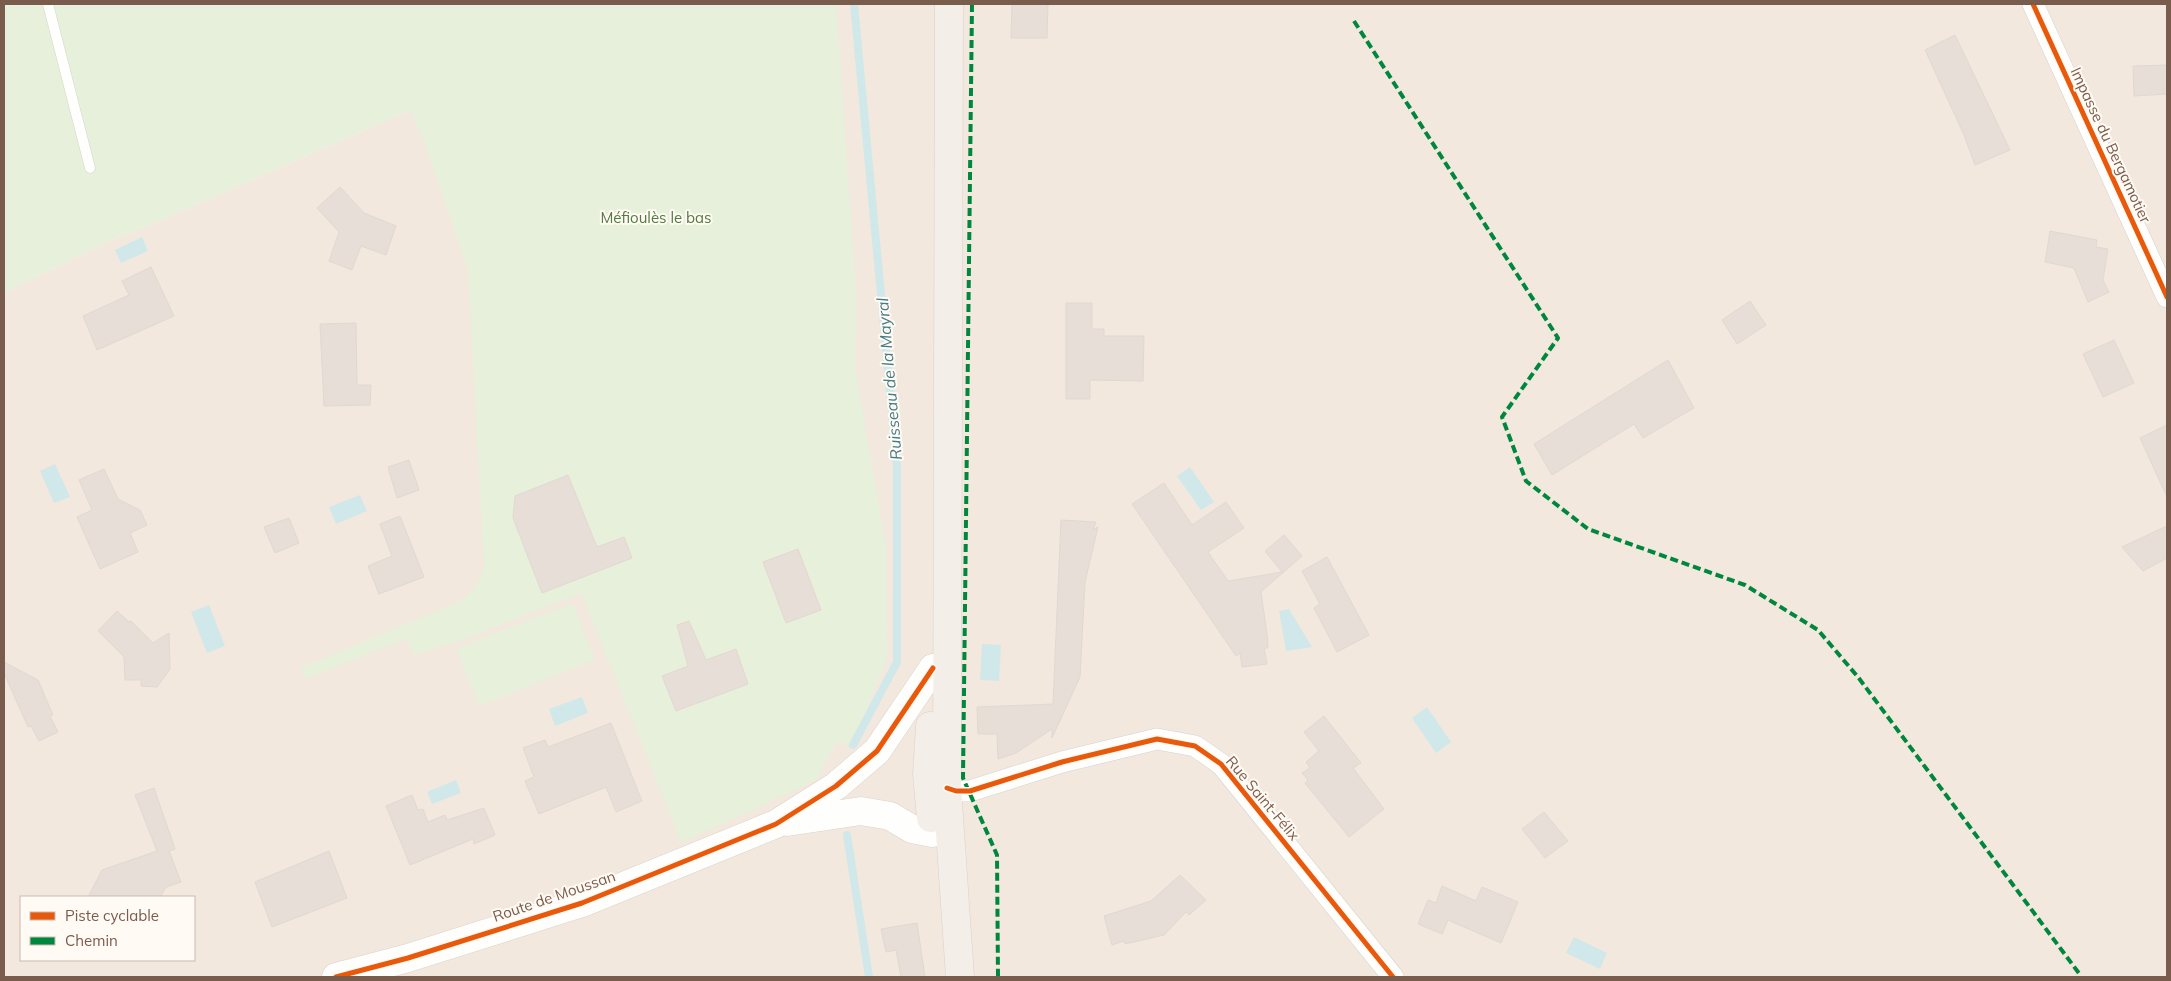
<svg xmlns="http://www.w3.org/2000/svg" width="2171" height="981" font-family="Mulish,sans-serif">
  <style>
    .residential { fill: #f2e8de; fill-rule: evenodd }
    .green { fill: #e7f0db }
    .water { fill: #d0e8ea }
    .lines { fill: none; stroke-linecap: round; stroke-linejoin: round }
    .stream { stroke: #d0e8ea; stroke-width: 8 }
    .building { fill: #e6ded7; stroke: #e2d8d2 }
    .lane-casing { stroke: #d7d1cb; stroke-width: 11 }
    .street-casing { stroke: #d7d1cb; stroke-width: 22 }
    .secondary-casing { stroke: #d9d2cb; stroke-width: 29 }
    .primary-casing { stroke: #dad1cc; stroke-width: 29 }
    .lane { stroke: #fefefd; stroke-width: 10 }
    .street { stroke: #fefefd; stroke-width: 21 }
    .secondary { stroke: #fefefd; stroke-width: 28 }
    .primary { stroke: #f3eee8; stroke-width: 28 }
    .quiet { stroke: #00873e; stroke-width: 4; stroke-dasharray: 8 4; stroke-linecap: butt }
    .cycleway-casing { stroke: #fffaf3; stroke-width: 8 }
    .cycleway { stroke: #e8590c; stroke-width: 5 }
    .labels { text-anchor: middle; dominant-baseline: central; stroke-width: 4; stroke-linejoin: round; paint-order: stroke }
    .street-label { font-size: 15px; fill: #7a5c4d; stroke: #fffaf3 }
    .park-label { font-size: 15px; fill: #537a41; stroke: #fffaf3 }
    .water-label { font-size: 16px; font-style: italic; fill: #437c86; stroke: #fffaf3 }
  </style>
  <rect width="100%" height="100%" fill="#f9f5f0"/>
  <path class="residential" d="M 660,4 L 2167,4 L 2167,977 L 4,977 L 4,293 L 109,241 L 148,226 L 410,110 ZM 21,897 L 194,897 L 194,960 L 21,960 Z"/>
  <g class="green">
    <path d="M 4,4 L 836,4 L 856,293 L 855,368 L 886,548 L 887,658 L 853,745 L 837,742 L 816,780 L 681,843 L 581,593 L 466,639 L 413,655 L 407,639 L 305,679 L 300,668 L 463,600 L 477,584 L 484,566 L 468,270 L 424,142 L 410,110 L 148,226 L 109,241 L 4,293 Z"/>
    <path d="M 572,603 L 595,660 L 479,706 L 456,649 Z"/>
  </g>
  <g class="water">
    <path d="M 142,237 L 148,251 L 121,263 L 115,250 Z"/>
    <path d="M 55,464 L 70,497 L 54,503 L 40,471 Z"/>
    <path d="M 1190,467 L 1214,502 L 1201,510 L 1177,476 Z"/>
    <path d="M 360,495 L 367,511 L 336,524 L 329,507 Z"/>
    <path d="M 209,605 L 225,646 L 207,653 L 191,612 Z"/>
    <path d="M 1289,609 L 1312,647 L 1286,651 L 1279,611 Z"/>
    <path d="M 982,644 L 1001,645 L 999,681 L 980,680 Z"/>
    <path d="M 582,697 L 588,713 L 555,726 L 549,709 Z"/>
    <path d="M 1427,707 L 1451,742 L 1436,753 L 1412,718 Z"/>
    <path d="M 456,780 L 461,793 L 432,804 L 427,792 Z"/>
    <path d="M 1574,937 L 1607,953 L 1600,969 L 1566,953 Z"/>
  </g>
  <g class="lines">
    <g class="stream">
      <path d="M 853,745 L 897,662 L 897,468 L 854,4"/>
      <path d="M 847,835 L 869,977"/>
    </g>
  </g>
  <g class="building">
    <path d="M 1012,4 L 1048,4 L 1047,38 L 1011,38 Z"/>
    <path d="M 1955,35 L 2010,150 L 1975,165 L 1964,135 L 1925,50 Z"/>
    <path d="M 2167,65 L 2167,94 L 2134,96 L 2133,66 Z"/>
    <path d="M 340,187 L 364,213 L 396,226 L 386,255 L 361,246 L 352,270 L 329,261 L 339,232 L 317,208 Z"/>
    <path d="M 2050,231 L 2097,240 L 2096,247 L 2108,249 L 2103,280 L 2109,292 L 2088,302 L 2074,268 L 2045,262 Z"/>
    <path d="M 151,267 L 174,316 L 97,350 L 83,316 L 129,295 L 122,281 Z"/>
    <path d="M 1750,301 L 1766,325 L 1737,344 L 1722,320 Z"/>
    <path d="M 1066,303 L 1092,303 L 1092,329 L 1104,329 L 1104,336 L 1144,336 L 1143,381 L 1090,380 L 1090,399 L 1066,399 Z"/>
    <path d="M 356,323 L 357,385 L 371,385 L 370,405 L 324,406 L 320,324 Z"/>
    <path d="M 2114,340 L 2134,383 L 2103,397 L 2083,354 Z"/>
    <path d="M 1668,360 L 1694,408 L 1643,438 L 1634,424 L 1552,475 L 1534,444 Z"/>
    <path d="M 2167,425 L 2167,497 L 2140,438 Z"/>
    <path d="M 409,460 L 419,490 L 397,498 L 388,467 Z"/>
    <path d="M 104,469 L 118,499 L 140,510 L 147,525 L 130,533 L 138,552 L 100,569 L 77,517 L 92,510 L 79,480 Z"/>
    <path d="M 568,475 L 597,547 L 624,537 L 632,558 L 542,593 L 513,518 L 515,496 Z"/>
    <path d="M 1164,483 L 1192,525 L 1226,502 L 1244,528 L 1208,552 L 1228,581 L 1282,572 L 1265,551 L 1284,535 L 1302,556 L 1261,592 L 1267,634 L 1268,648 L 1264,648 L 1267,664 L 1242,667 L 1240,653 L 1236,656 L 1132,504 Z"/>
    <path d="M 400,516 L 424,577 L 379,594 L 368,566 L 392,556 L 380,524 Z"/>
    <path d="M 289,518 L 299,543 L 275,553 L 264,527 Z"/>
    <path d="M 1061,520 L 1096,522 L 1093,530 L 1098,527 L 1085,582 L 1080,677 L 1052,738 L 1052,729 L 1016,753 L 998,759 L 997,734 L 978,734 L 977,707 L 1053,704 Z"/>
    <path d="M 2167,526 L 2167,558 L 2143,571 L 2122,547 Z"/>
    <path d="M 798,549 L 821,610 L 786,623 L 763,562 Z"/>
    <path d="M 1327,557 L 1369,635 L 1337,652 L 1314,608 L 1320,604 L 1302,571 Z"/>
    <path d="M 117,611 L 129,622 L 131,621 L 153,643 L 169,633 L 170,669 L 157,687 L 141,686 L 141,680 L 125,680 L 124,657 L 98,631 Z"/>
    <path d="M 689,621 L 706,660 L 736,649 L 748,684 L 676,711 L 662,676 L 688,666 L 677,625 Z"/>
    <path d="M 4,662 L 38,680 L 53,715 L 50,716 L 58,732 L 39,741 L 31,726 L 28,727 L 4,673 Z"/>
    <path d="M 1324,716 L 1361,763 L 1353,768 L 1384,809 L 1349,837 L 1305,783 L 1308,780 L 1302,773 L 1310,768 L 1306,762 L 1319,751 L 1304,732 Z"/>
    <path d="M 611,723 L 642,801 L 616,812 L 606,787 L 539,814 L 525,781 L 534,777 L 523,748 L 545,740 L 548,747 Z"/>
    <path d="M 154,788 L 175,849 L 169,851 L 181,882 L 166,887 L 160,897 L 88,897 L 102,870 L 157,851 L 135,795 Z"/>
    <path d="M 412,795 L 418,810 L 423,809 L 428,822 L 445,815 L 447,820 L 484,808 L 495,835 L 474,844 L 473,839 L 410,865 L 386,806 Z"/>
    <path d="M 1544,812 L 1568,841 L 1545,858 L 1522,829 Z"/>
    <path d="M 329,851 L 347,898 L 272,927 L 255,882 Z"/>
    <path d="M 1180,875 L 1206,900 L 1189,915 L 1186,912 L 1164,935 L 1125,944 L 1124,941 L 1112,945 L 1104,916 L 1151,901 Z"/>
    <path d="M 1442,886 L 1476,901 L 1482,887 L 1518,902 L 1501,943 L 1448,920 L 1442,934 L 1418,924 L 1428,900 L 1436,903 Z"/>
    <path d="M 917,923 L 925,977 L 901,977 L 896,950 L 886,952 L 881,929 Z"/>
  </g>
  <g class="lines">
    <g class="lane-casing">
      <path id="lane" d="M 48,4 L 90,168"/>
    </g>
    <g class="street-casing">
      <g id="street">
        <path d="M 2033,4 L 2167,297"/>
        <path d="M 947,788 L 956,791 L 970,791 L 1062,762 L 1157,739 L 1195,746 L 1221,764 L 1393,977"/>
      </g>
    </g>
    <g class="secondary-casing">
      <g id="secondary">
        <path d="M 787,822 L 861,811 L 890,816 L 912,829 L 932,833"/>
        <path d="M 336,977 L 408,958 L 582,903 L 776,824 L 836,786 L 877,751 L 933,668"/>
      </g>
    </g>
    <g class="primary-casing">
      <g id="primary">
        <path d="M 949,4 L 947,788 L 960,977"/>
        <path d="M 930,726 L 927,774 L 931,818"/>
      </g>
    </g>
    <use href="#lane" class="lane"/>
    <use href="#street" class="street"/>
    <use href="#secondary" class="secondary"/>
    <use href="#primary" class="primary"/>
    <g class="quiet">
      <path d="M 972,4 L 963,778 L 997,855 L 998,977"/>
      <path d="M 1354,21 L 1558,338 L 1502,417 L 1526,481 L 1588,529 L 1745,585 L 1818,630 L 1858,677 L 2081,976"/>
    </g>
    <g class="cycleway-casing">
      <g id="cycleway">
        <path d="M 2033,4 L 2167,297"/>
        <path d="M 947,788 L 956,791 L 970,791 L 1062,762 L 1157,739 L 1195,746 L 1221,764 L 1393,977"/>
        <path d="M 336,977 L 408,958 L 582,903 L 776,824 L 836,786 L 877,751 L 933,668"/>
      </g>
    </g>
    <use href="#cycleway" class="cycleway"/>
  </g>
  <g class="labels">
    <g class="street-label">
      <text transform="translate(2111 145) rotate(65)">Impasse du Bergamotier</text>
      <text transform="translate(1263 798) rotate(50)">Rue Saint-Félix</text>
      <text transform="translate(554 896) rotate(-19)">Route de Moussan</text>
    </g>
    <g class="park-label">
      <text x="656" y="217">Méfioulès le bas</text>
    </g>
    <g class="water-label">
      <text transform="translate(889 379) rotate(-95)">Ruisseau de la Mayral</text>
    </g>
  </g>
  <rect width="2171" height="981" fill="none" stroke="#7a5c4d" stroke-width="10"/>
  <rect x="20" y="896" width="175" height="65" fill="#fffaf3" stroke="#cabbb1"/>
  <rect x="30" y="912" width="25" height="8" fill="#e8590c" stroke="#cabbb1"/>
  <text x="65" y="921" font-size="15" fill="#7a5c4d">Piste cyclable</text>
  <rect x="30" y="937" width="25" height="8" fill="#00873e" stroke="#cabbb1"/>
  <text x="65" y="946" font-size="15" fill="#7a5c4d">Chemin</text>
</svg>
